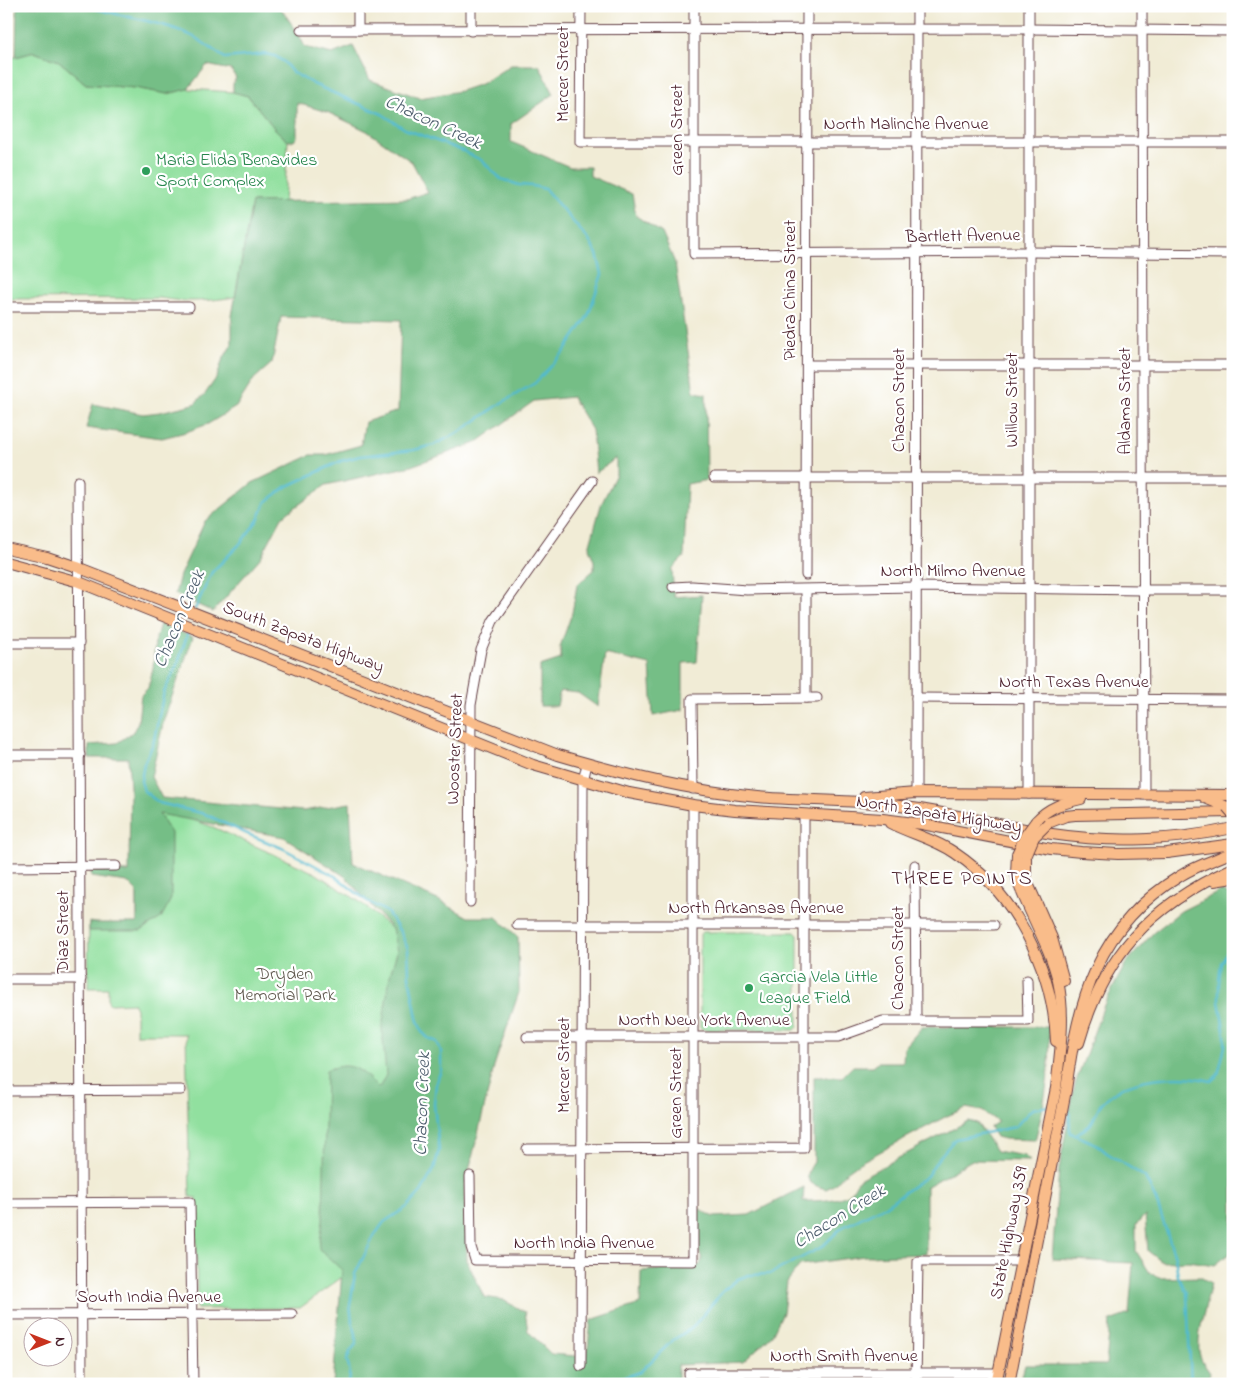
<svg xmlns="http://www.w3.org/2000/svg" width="1239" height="1390" font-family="'Indie Flower',sans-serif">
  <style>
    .green { fill: #91e09f; stroke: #6e8065 }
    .forest { fill: #74be86; stroke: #5f6e58 }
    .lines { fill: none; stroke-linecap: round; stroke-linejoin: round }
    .stream { stroke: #51bacf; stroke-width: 2.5 }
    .minor-casing { stroke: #633e45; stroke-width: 11 }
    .major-casing { stroke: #633e45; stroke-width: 12 }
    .minor { stroke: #fff; stroke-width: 9 }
    .major { stroke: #f9bc8a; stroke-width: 10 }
    .major-bridge-casing { stroke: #633e45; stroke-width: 12; stroke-linecap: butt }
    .major-bridge { stroke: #f9bc8a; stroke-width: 10 }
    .leisure-dot { fill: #2e9e5b; stroke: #fff; stroke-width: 2 }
    .labels { text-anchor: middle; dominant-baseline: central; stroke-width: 4.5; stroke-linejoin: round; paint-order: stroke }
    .street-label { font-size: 18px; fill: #4a1f2b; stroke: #fff }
    .leisure-label { font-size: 18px; fill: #27864d; stroke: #fff; text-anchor: start }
    .park-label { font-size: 18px; fill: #5f594e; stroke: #fff }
    .water-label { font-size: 19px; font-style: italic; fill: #4d5d6d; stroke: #fff }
    .quarter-label { font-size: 20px; letter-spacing: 1px; fill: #4a1f2b; stroke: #fff }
  </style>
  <rect width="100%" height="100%" fill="#fff"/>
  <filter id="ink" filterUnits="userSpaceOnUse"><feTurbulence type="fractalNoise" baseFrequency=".02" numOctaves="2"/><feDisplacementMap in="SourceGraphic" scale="10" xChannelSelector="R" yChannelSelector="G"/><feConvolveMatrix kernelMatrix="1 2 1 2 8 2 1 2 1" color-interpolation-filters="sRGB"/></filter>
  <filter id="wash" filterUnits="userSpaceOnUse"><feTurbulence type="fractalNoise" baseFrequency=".0096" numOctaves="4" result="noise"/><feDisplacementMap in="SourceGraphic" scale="20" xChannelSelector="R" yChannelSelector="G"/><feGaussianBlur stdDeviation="1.12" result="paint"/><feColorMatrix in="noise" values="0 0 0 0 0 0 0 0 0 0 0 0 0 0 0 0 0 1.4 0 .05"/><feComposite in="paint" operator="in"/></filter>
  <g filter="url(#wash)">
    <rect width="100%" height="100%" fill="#f1ecd6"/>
    <g class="green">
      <path d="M 34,52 L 59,61 L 86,84 L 135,88 L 167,94 L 188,89 L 233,92 L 248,96 L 276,130 L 288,141 L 284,202 L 252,202 L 235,297 C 210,301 186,303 160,298 L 6,299 L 6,57 L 16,57 Z"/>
      <path d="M 137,800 L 213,827 L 315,873 L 360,902 L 392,929 L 402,949 L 407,1147 L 349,1272 L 300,1308 L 197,1309 L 196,1198 L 190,1197 L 186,1034 L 136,1034 L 136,1009 L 133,1003 L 110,1004 L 108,1002 L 108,988 L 88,988 L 89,922 L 137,930 Z"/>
      <path d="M 703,932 L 795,932 L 798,935 L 798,1027 L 795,1030 L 705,1030 L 700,1028 L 700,934 Z"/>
    </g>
    <g class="forest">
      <path d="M 17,6 L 215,6 L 230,8 L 234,6 L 279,6 L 298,33 L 305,47 L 332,54 L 353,46 L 370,80 L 420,98 L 460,91 L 481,84 L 511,65 L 539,65 L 554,94 L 511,124 L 511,142 L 570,167 L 590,167 L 590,176 L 632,194 L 636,216 L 662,233 L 675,263 L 694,392 L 706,394 L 707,480 L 687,484 L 684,557 L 672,569 L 674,597 L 702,595 L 697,662 L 683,663 L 683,710 L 653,716 L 650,665 L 605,654 L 598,707 L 578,693 L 560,691 L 557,706 L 540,706 L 540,666 L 561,659 L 560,647 L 572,613 L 577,585 L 594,570 L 594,561 L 589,548 L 601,505 L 616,474 L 616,458 L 596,473 L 592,430 L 572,397 L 534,401 L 476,443 L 411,466 L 326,485 L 282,517 L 261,557 L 213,612 L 175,594 L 180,575 L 205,521 L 252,483 L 311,455 L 325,455 L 361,445 L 365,422 L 398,411 L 401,320 L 281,317 L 272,363 L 254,379 L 236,407 L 208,424 L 186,432 L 162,438 L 86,428 L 93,404 L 143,414 L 160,412 L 194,404 L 205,394 L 217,377 L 222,361 L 232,344 L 232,316 L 252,202 L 407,199 L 428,192 L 412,162 L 367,131 L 327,112 L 297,103 L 297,137 L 294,141 L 288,141 L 276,130 L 248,96 L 233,92 L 233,84 L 236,78 L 231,70 L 207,65 L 188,89 L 167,94 L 135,88 L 86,84 L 59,61 L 34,52 L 16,57 Z"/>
      <path d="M 160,624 L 193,637 L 164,719 L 151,777 L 162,798 L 303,811 L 350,803 L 353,863 L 440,901 L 468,917 L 496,917 L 518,937 L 519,992 L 495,1063 L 465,1187 L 467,1261 L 484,1297 L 503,1300 L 525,1312 L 528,1331 L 551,1354 L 587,1357 L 591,1320 L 640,1304 L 641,1271 L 693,1267 L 700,1265 L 702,1259 L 699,1251 L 698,1208 L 714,1217 L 749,1215 L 804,1187 L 803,1201 C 815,1201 840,1201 850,1193 C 853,1190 856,1183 859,1179 L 968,1121 L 977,1123 L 996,1151 L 1025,1156 L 1030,1161 L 972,1160 L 926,1187 L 926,1254 L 864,1256 L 800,1265 L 787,1282 L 783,1312 L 772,1335 L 743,1362 L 678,1365 L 678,1383 L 333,1384 L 342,1270 L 319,1249 L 323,1220 L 326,1070 C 354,1060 360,1070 379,1088 L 386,1075 L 382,1028 L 390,975 L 397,952 L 392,929 L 346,877 L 284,837 L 159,814 L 171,833 L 171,899 L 161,918 L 141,931 L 89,931 L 89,923 L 137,923 L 137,892 L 127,882 L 91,877 L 91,871 L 129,872 L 130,787 L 128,758 L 89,758 L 89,745 L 117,743 L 133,732 L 138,722 L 141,695 L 148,688 L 153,669 L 155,641 Z"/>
      <path d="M 1221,891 L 1233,896 L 1233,1251 L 1215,1265 L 1189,1261 L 1162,1262 L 1148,1251 L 1145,1215 L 1136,1225 L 1136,1251 L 1150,1273 L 1159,1278 L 1200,1277 L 1211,1283 C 1207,1303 1195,1338 1200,1356 C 1201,1362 1207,1368 1210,1373 L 1207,1384 L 1126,1384 L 1126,1382 L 1020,1383 L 1025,1365 L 1106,1365 L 1110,1321 L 1129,1314 L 1133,1263 L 1052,1259 L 1059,1169 L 1075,1084 L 1104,1005 L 1126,963 L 1153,933 L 1181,911 Z"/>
      <path d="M 922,1027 L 1049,1027 C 1052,1065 1045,1103 1035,1140 L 1004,1139 L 996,1137 L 990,1127 L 998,1122 L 982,1111 L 966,1108 L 947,1116 L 859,1163 L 845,1173 L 834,1185 L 826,1189 C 808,1184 802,1179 814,1162 L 814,1077 L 842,1077 L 853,1066 L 873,1066 L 878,1062 L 903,1062 L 904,1048 Z"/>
    </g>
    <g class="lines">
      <g class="stream">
        <path d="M 88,6 C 122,18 160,20 192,36 C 204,42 213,51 225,58 L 266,54 L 275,56 L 284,62 L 292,72 L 313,84 L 382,114 L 405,129 L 463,151 L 481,160 L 501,179 L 519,185 L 533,186 L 545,189 L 588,239 L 597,254 L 602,274 L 588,316 L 564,352 L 535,383 L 500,404 L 461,431 L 434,445 L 414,450 L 360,456 L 341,461 L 286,487 L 266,502 L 258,520 L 239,545 L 212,572 L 195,609"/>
        <path d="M 189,629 L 178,663 L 164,692 L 153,744 L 144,763 L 141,781 L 144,791 L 159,803 L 205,814 L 245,833 L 282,848 L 335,876 L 367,901 L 387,912 L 401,933 L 408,949 L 409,976 L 417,1018 L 422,1032 L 428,1038 L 437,1042 L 441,1051 L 441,1070 L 436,1084 L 434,1104 L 439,1150 L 434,1169 L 421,1192 L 407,1207 L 384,1222 L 374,1236 L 355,1274 L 350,1305 L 352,1321 L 356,1334 L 356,1344 L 350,1352 L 347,1360 L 350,1373 L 349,1384"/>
        <path d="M 1066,1109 L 1069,1110 C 1071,1118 1068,1126 1071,1133 L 1096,1144 L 1107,1153 L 1145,1177 L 1156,1200 L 1175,1257 L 1178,1276 L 1187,1293 L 1191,1384"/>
        <path d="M 1076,1134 C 1080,1132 1085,1129 1089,1126 C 1095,1120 1096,1109 1102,1103 C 1126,1076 1178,1073 1211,1081 L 1218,1075 L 1225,1046 L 1225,1035 L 1219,1001 L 1219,980 L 1221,963 L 1233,943"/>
        <path d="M 581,1384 L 585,1380 L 625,1377 L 640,1372 L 673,1340 L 692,1328 L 723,1291 L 738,1279 L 749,1275 L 770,1274 L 822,1247 L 841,1228 L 885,1206 L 927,1176 L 937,1160 L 955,1139 L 1015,1127 L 1032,1109 L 1049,1106"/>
      </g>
    </g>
  </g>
  <g filter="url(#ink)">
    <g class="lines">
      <g class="minor-casing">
        <g id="minor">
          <path d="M 471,6 L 471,31"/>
          <path d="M 581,6 L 580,142 L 1233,142"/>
          <path d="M 694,6 L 694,254 L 1029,252 L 1233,254"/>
          <path d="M 1142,6 L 1144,795"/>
          <path d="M 301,30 L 1029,29 L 1233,31"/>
          <path d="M 358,30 L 358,6"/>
          <path d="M 6,307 L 189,307"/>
          <path d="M 807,365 L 1233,365"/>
          <path d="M 714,478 L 1233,478"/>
          <path d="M 78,481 L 82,1384"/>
          <path d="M 806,575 L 807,6"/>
          <path d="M 673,587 L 692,586 L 747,590 L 916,587 L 1143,590 L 1233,590"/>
          <path d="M 6,643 L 79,643"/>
          <path d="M 806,698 L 806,590"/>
          <path d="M 916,698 L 1233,700"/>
          <path d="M 6,755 L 80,755"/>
          <path d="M 693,789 L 692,699 L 817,698"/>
          <path d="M 916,793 L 917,6"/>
          <path d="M 1029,794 L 1029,6"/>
          <path d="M 915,865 L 916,1020"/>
          <path d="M 6,867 L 116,866"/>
          <path d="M 470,902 L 471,705 L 481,650 L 493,621 L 592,481"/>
          <path d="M 517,925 L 994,925"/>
          <path d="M 6,979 L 81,979"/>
          <path d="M 527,1037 L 838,1037 L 883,1021 L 1028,1021 L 1027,980"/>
          <path d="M 6,1091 L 181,1090"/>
          <path d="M 527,1149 L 804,1148 L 804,815"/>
          <path d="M 470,1176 L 471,1247 L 475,1260 L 693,1261 L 693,805"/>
          <path d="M 6,1203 L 190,1202 L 193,1384"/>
          <path d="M 6,1315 L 292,1314"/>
          <path d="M 581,1366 L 583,781 L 587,764"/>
          <path d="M 690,1384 L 689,1373 L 998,1373"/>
          <path d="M 805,1384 L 805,1373"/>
          <path d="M 916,1384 L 918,1261 L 1021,1261"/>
        </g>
      </g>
      <g class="major-casing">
        <g id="major">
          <path d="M 6,548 L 47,557 L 77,567 L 558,755 C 626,775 686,790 757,797 C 802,801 848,799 893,805 C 946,812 999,825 1052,834 C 1111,843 1175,841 1233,828"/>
          <path d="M 6,562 L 79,582 L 533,765 L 629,793 L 693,805 L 735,810 L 883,819 L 922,824 L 1051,849 L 1081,852 L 1118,854 L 1167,853 L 1233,844"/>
          <path d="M 864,797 L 916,793 L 1233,795"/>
          <path d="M 1205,798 L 1227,807"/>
          <path d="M 1036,821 C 1049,807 1063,803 1081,799"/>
          <path d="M 890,823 C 911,834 935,839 955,853 C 1016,894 1053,969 1056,1041"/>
          <path d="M 1048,823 L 1066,816 L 1075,815 L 1233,812"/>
          <path d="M 1026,856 L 1026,879 L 1052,938 L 1064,981"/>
          <path d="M 1214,881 L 1233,878"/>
          <path d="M 1079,1043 C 1104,955 1149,906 1233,868"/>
          <path d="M 996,1384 L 1056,1088 C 1060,1052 1066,1017 1058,981 C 1050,947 1031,917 1019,885 L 1016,874 L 1017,854"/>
          <path d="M 1009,1384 L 1066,1090 C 1078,1000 1097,926 1180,876 C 1197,865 1215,860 1233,852"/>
        </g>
      </g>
      <use href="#minor" class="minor"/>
      <use href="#major" class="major"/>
      <g class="major-bridge-casing">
        <g id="major-bridge">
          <path d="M 1227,807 L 1233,814"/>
          <path d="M 1017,854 L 1025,836 L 1036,821"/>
          <path d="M 1026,856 L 1034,837 L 1048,823"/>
        </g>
      </g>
      <use href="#major-bridge" class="major-bridge"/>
    </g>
  </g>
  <g class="leisure-dot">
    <circle cx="146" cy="171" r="5"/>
    <circle cx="749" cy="988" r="5"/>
  </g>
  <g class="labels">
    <g class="street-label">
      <text transform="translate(564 74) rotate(-90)">Mercer Street</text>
      <text x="906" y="125">North Malinche Avenue</text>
      <text transform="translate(678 130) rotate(-90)">Green Street</text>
      <text transform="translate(963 237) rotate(-1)">Bartlett Avenue</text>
      <text transform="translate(791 290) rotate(-90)">Piedra China Street</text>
      <text transform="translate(900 400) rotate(-90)">Chacon Street</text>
      <text transform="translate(1013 400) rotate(-90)">Willow Street</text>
      <text transform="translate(1126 401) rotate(-90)">Aldama Street</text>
      <text x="953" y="572">North Milmo Avenue</text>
      <text transform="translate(303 638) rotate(21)">South Zapata Highway</text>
      <text x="1074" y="683">North Texas Avenue</text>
      <text transform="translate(456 749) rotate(-88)">Wooster Street</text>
      <text transform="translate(939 815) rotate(9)">North Zapata Highway</text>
      <text x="756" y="909">North Arkansas Avenue</text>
      <text transform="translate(64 932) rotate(-90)">Diaz Street</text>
      <text transform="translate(899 958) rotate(-90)">Chacon Street</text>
      <text x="704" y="1021">North New York Avenue</text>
      <text transform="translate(565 1065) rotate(-90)">Mercer Street</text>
      <text transform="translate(677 1093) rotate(-90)">Green Street</text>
      <text transform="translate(1010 1233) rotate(-79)">State Highway 359</text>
      <text x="584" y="1244">North India Avenue</text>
      <text x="149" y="1298">South India Avenue</text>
      <text x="844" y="1357">North Smith Avenue</text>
    </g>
    <g class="leisure-label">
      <text x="156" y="161">Maria Elida Benavides<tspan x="156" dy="21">Sport Complex</tspan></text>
      <text x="759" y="978">Garcia Vela Little<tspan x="759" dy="21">League Field</tspan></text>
    </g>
    <g class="park-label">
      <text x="285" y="975">Dryden<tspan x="285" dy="21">Memorial Park</tspan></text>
    </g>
    <g class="water-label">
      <text transform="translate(433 123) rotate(25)">Chacon Creek</text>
      <text transform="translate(180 619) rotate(-67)">Chacon Creek</text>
      <text transform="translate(423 1104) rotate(-88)">Chacon Creek</text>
      <text transform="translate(840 1217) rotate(-32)">Chacon Creek</text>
    </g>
    <g class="quarter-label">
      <text x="962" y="879">THREE POINTS</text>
    </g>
  </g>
  <rect width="1239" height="1390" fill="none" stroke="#fff" stroke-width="25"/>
  <g transform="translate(48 1342) rotate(90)"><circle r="24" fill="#ffffff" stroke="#b7a5aa"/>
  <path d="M0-4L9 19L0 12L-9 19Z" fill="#c8321e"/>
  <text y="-8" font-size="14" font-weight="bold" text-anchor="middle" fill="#4a1f2b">N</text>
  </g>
</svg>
